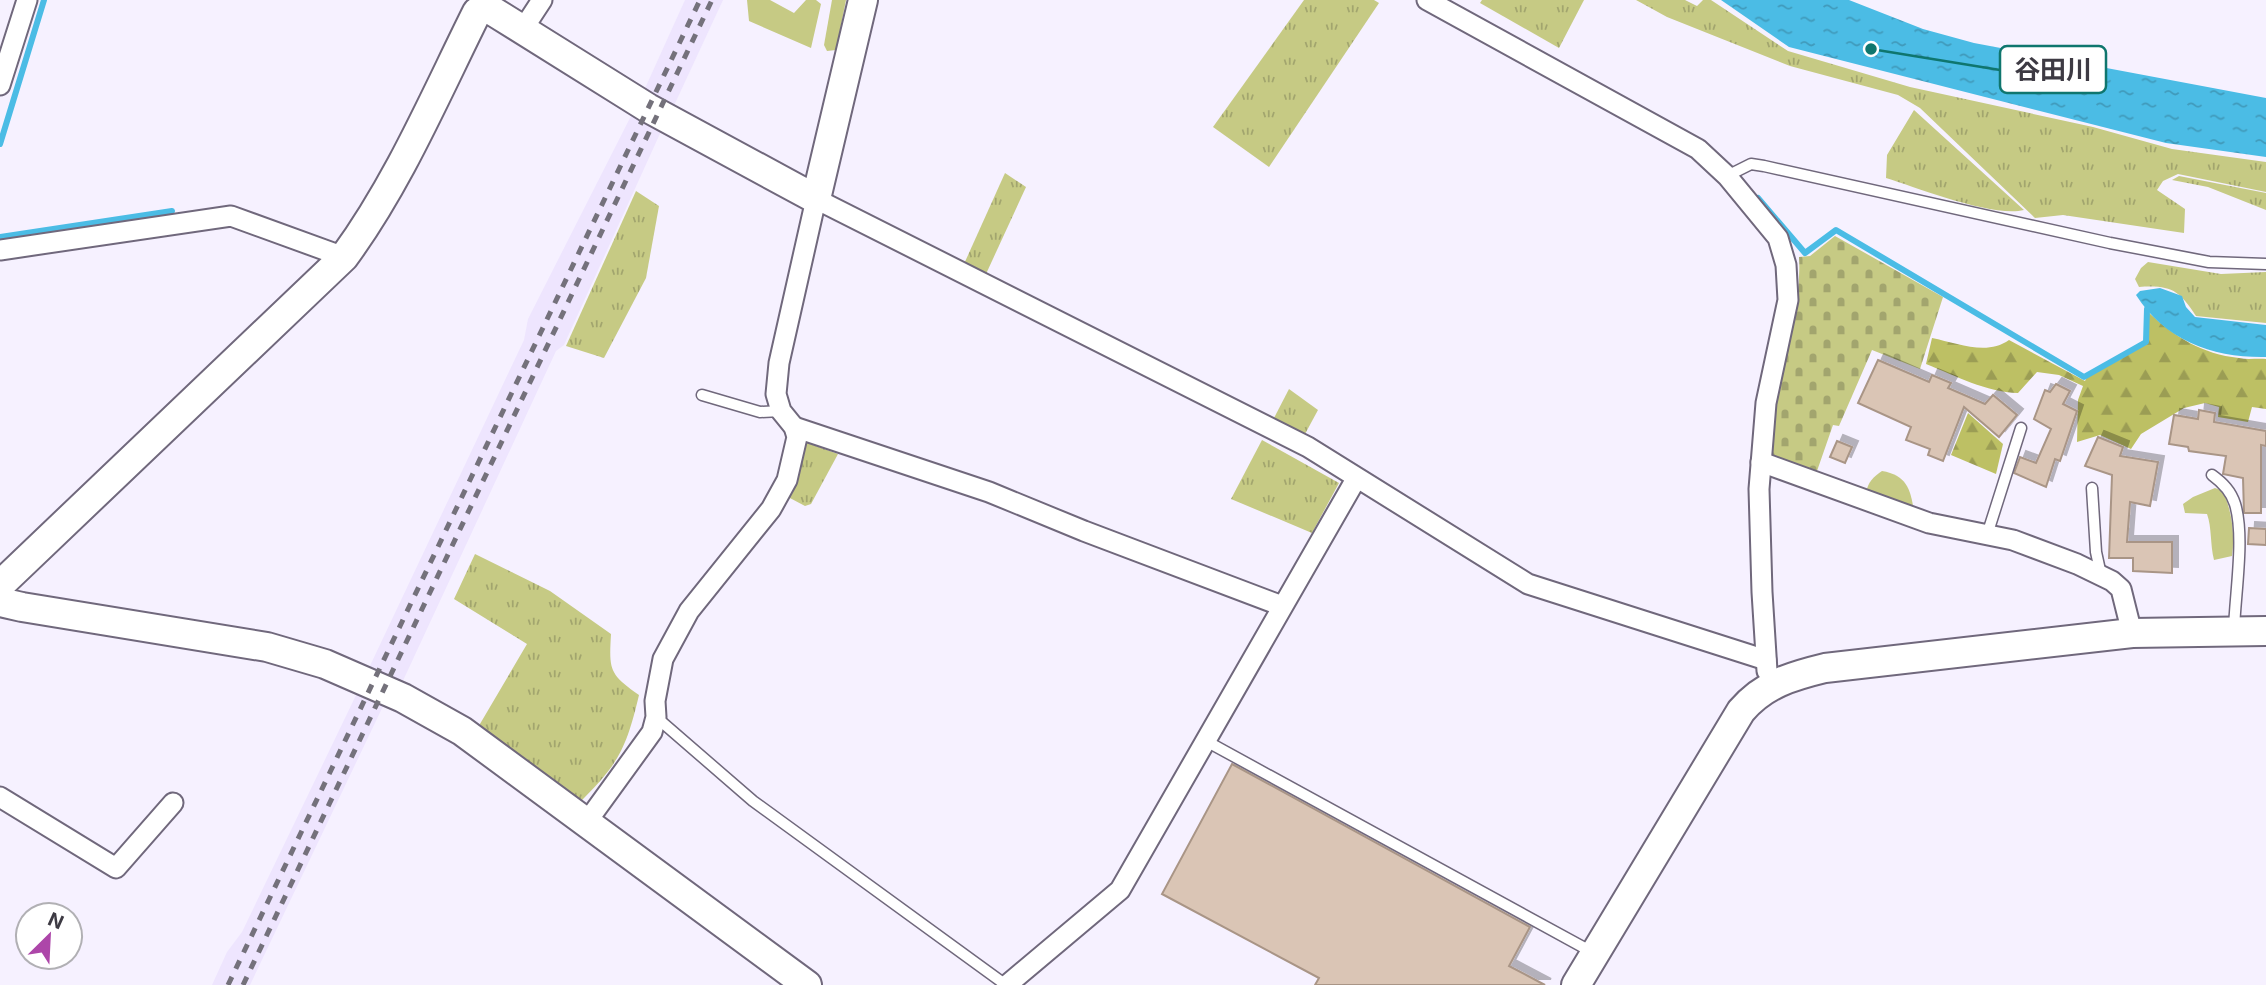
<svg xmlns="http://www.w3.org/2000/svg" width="2266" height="985" font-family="Inter,'Noto Sans JP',sans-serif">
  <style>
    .built { fill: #eee5fe }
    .grass { fill: url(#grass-tufts) }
    .forest { fill: url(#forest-firs) }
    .cemetery { fill: url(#cemetery-stones) }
    .garden { fill: #c6ca84 }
    .water { fill: url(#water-ripples) }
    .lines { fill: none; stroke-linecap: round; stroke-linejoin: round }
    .stream { stroke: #4bbce5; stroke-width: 6 }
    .building { fill: #dac5b5; stroke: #a99586; stroke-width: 2; filter: url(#shadow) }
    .lane-casing { stroke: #70687c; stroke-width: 13 }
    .street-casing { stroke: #70687c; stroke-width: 23 }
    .secondary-casing { stroke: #70687c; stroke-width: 32 }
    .lane { stroke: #fff; stroke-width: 10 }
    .street { stroke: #fff; stroke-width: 19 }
    .secondary { stroke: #fff; stroke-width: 28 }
    .rail { stroke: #74717b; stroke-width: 5; stroke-dasharray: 9 9; stroke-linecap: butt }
    .leader { fill: none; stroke: #0f766e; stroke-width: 2.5 }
    .callout-dot { fill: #0f766e; stroke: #fff; stroke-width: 2.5 }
    .callout { fill: #fff; stroke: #0f766e; stroke-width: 2.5 }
    .callout-label { font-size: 26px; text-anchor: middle; font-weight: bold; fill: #3d3a43 }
  </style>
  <defs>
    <pattern id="grass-tufts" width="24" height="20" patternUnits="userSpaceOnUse" patternTransform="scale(1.75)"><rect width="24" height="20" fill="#c6ca84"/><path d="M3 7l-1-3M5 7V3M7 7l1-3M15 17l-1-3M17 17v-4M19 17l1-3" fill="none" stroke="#a2a56e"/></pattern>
    <pattern id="forest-firs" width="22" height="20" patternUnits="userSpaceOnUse" patternTransform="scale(1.75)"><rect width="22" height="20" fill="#bdc064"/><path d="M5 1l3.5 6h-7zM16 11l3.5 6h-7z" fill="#9b9d54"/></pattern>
    <pattern id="cemetery-stones" width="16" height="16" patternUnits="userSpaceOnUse" patternTransform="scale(1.75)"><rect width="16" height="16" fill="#c6ca84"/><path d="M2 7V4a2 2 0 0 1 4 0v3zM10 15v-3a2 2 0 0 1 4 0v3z" fill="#a2a56e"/></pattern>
    <pattern id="water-ripples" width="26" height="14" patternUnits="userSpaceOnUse" patternTransform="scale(1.75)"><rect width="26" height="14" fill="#4bbce5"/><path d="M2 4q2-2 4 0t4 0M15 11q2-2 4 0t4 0" fill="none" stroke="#409abb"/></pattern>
    <filter id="shadow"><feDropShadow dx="6" dy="-6" stdDeviation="0" flood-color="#0004"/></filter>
  </defs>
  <rect width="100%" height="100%" fill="#f6f1ff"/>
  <g class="built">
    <path d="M 685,0 L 723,0 L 671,112 L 642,95 Z"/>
    <path d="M 633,112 L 663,127 L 564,345 L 556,351 L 401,685 L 368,670 L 524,340 L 528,319 Z"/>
    <path d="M 358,691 L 385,702 L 250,985 L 212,985 L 227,952 L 242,932 Z"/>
  </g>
  <g class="grass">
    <path d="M 1304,0 L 1374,0 L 1379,3 L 1269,167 L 1213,127 Z"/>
    <path d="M 1482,0 L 1584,0 L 1559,48 L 1480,3 Z"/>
    <path d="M 1636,0 L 1685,0 L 1697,6 L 1703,0 L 1711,0 L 1788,51 L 1910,87 L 2093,127 L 2172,149 L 2266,162 L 2266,192 L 2178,174 L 2163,181 L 2157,190 L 2185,209 L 2184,233 L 2063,215 L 2035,218 L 1920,108 L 1898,95 L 1790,66 L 1667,17 Z"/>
    <path d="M 1914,110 L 2024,210 C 1994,218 1918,188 1886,178 L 1887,155 Z"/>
    <path d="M 1005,173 L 1026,187 L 986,274 L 964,264 Z"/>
    <path d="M 2179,176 L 2266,193 L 2266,210 L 2208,187 L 2172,180 Z"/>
    <path d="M 636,191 L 659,206 L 646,278 L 604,358 L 566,346 Z"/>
    <path d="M 2148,262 L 2221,274 L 2266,272 L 2266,323 L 2196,316 C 2179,290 2171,285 2139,287 L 2135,279 L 2141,268 Z"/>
    <path d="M 1289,389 L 1318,410 L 1305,434 L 1274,418 Z"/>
    <path d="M 1262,440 L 1339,483 L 1312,533 L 1231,499 Z"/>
    <path d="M 805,442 L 838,454 L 811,504 L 805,506 L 788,497 Z"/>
    <path d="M 475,554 L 550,591 L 611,634 C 609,670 609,674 639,695 C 626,750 618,765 577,805 L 477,729 L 527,644 L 454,599 Z"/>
  </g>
  <g class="forest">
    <path d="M 2148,312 C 2175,337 2202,354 2239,358 C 2248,360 2257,358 2266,359 L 2266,409 L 2252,407 L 2248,422 L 2218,417 L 2219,407 L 2205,403 L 2184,408 L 2141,434 L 2131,449 L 2100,435 L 2077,442 L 2078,400 L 2083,386 L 2059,375 L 2037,372 L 2018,393 C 1986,392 1956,376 1926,364 L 1932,338 C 1957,343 1987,356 2009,340 L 2085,381 L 2087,377 L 2147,344 Z"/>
    <path d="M 1968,413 L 2003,444 L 1996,474 L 1951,455 Z"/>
  </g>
  <path class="cemetery" d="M 1835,236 L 1943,297 L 1920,369 L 1872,350 L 1839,426 L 1833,425 L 1817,471 L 1769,455 C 1771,438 1771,419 1774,401 C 1784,354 1802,306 1799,257 L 1810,256 Z"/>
  <g class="garden">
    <path d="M 747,0 L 770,0 L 794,13 L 806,0 L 816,0 L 821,4 L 811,48 L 749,21 Z"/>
    <path d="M 832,0 L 846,0 L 836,50 L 827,51 L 824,45 Z"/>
    <path d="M 1882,471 C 1907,475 1911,490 1914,513 L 1866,493 C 1868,482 1873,477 1882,471 Z"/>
    <path d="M 2215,488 L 2223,491 C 2232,512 2235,534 2232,556 L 2214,560 C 2210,544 2212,528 2207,514 L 2185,513 L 2183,504 L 2193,497 Z"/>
  </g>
  <g class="water">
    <path d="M 1721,0 L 1849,0 L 1923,29 L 1974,43 L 2266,98 L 2266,157 L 2166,143 L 1789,47 Z"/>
    <path d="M 2160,288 L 2182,296 L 2186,307 L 2195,317 L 2266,325 L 2266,357 C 2214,358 2165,341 2136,295 L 2140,291 Z"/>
  </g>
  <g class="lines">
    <g class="stream">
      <path d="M 0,144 L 44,0"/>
      <path d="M 1758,198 L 1805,253 L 1836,230 L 2084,377 L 2146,342 L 2147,309"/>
      <path d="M 0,237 L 172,211"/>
    </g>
  </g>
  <g class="building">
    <path d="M 1878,360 L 1929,382 L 1932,375 L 1951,383 L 1948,388 L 1985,404 L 1993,395 L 2017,415 L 1999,437 L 1964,407 L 1943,461 L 1928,455 L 1930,449 L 1906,440 L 1911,427 L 1858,403 Z"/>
    <path d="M 2056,384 L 2070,391 L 2063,404 L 2077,411 L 2060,461 L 2055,459 L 2046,487 L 2014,473 L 2020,457 L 2036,463 L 2051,429 L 2034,419 L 2045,390 L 2050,392 Z"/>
    <path d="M 2199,410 L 2215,413 L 2214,422 L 2266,431 L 2266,446 L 2261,445 L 2261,513 L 2244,513 L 2243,478 L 2223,474 L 2226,456 L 2189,451 L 2188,447 L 2169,444 L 2174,415 L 2198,419 Z"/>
    <path d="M 2098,437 L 2123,447 L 2120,456 L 2158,462 L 2150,506 L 2130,502 L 2127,542 L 2172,542 L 2172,573 L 2133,571 L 2133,558 L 2109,558 L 2112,475 L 2085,466 Z"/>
    <path d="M 1837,441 L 1852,447 L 1845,463 L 1830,457 Z"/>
    <path d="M 2249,528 L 2266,529 L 2266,545 L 2248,544 Z"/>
    <path d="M 1232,764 L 1530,927 L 1509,966 L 1545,985 L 1315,985 L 1319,978 L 1162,894 Z"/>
  </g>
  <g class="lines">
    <g class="lane-casing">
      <g id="lane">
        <path d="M 1727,176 L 1751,164 L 1764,166 L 2110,243 L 2209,262 L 2266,264"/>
        <path d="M 702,395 L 760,412 L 781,411"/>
        <path d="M 2212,475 C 2223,483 2231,491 2235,504 C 2245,537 2235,594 2234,630"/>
        <path d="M 2092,488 L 2096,552 L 2101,575"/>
        <path d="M 1987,535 L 2021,428"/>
        <path d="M 656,717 L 753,801 L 1006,985"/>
        <path d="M 1206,741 L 1592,952"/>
      </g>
    </g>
    <g class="street-casing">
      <g id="street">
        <path d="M 1427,0 L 1698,149 L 1727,176 L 1778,238 L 1786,265 L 1788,300 L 1766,403 L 1759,489 L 1762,592 L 1767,671"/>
        <path d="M 523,29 L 542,0"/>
        <path d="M 0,85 L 27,0"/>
        <path d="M 0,250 L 231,216 L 344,257"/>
        <path d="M 794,427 L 989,492 L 1084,531 L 1282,606"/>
        <path d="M 1761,462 L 1929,523 L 2013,540 L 2077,564 L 2112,581 L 2121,589 L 2132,633"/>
        <path d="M 0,797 L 116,868 L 173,803"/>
        <path d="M 586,823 L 652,732 L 656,717 L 655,701 L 663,659 L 689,611 L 771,509 L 787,480 L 797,437 L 794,427 L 781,411 L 776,394 L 779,363 L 816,199 L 1308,447 L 1528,584 L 1766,660"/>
        <path d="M 1007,985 L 1120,890 L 1356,479"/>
      </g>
    </g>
    <g class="secondary-casing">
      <g id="secondary">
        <path d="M 0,585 L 344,257 C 399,182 436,94 477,12 L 485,9 L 491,10 L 648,108 L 816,199 L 863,0"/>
        <path d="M 0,602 L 22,607 L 267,647 L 325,664 L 403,698 L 462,731 L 807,985"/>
        <path d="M 1576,985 L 1741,711 C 1764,684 1792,676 1825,668 L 2132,633 L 2266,631"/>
      </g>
    </g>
    <use href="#lane" class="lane"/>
    <use href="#street" class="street"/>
    <use href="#secondary" class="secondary"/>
    <g class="rail">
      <path d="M 228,985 L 700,0"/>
      <path d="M 243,985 L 712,0"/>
    </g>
  </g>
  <path class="leader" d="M1871 49L2000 70"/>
  <circle class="callout-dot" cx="1871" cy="49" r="7"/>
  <rect class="callout" x="2000" y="46" width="106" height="47" rx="7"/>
  <g class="callout-label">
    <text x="2053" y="79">谷田川</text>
  </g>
  <g transform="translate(49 936) rotate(24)"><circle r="33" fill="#ffffff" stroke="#b1b0b4" stroke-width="2"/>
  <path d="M0-5L12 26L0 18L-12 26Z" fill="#ad46a9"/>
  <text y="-10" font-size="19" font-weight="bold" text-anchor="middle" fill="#3d3a43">N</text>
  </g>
</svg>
